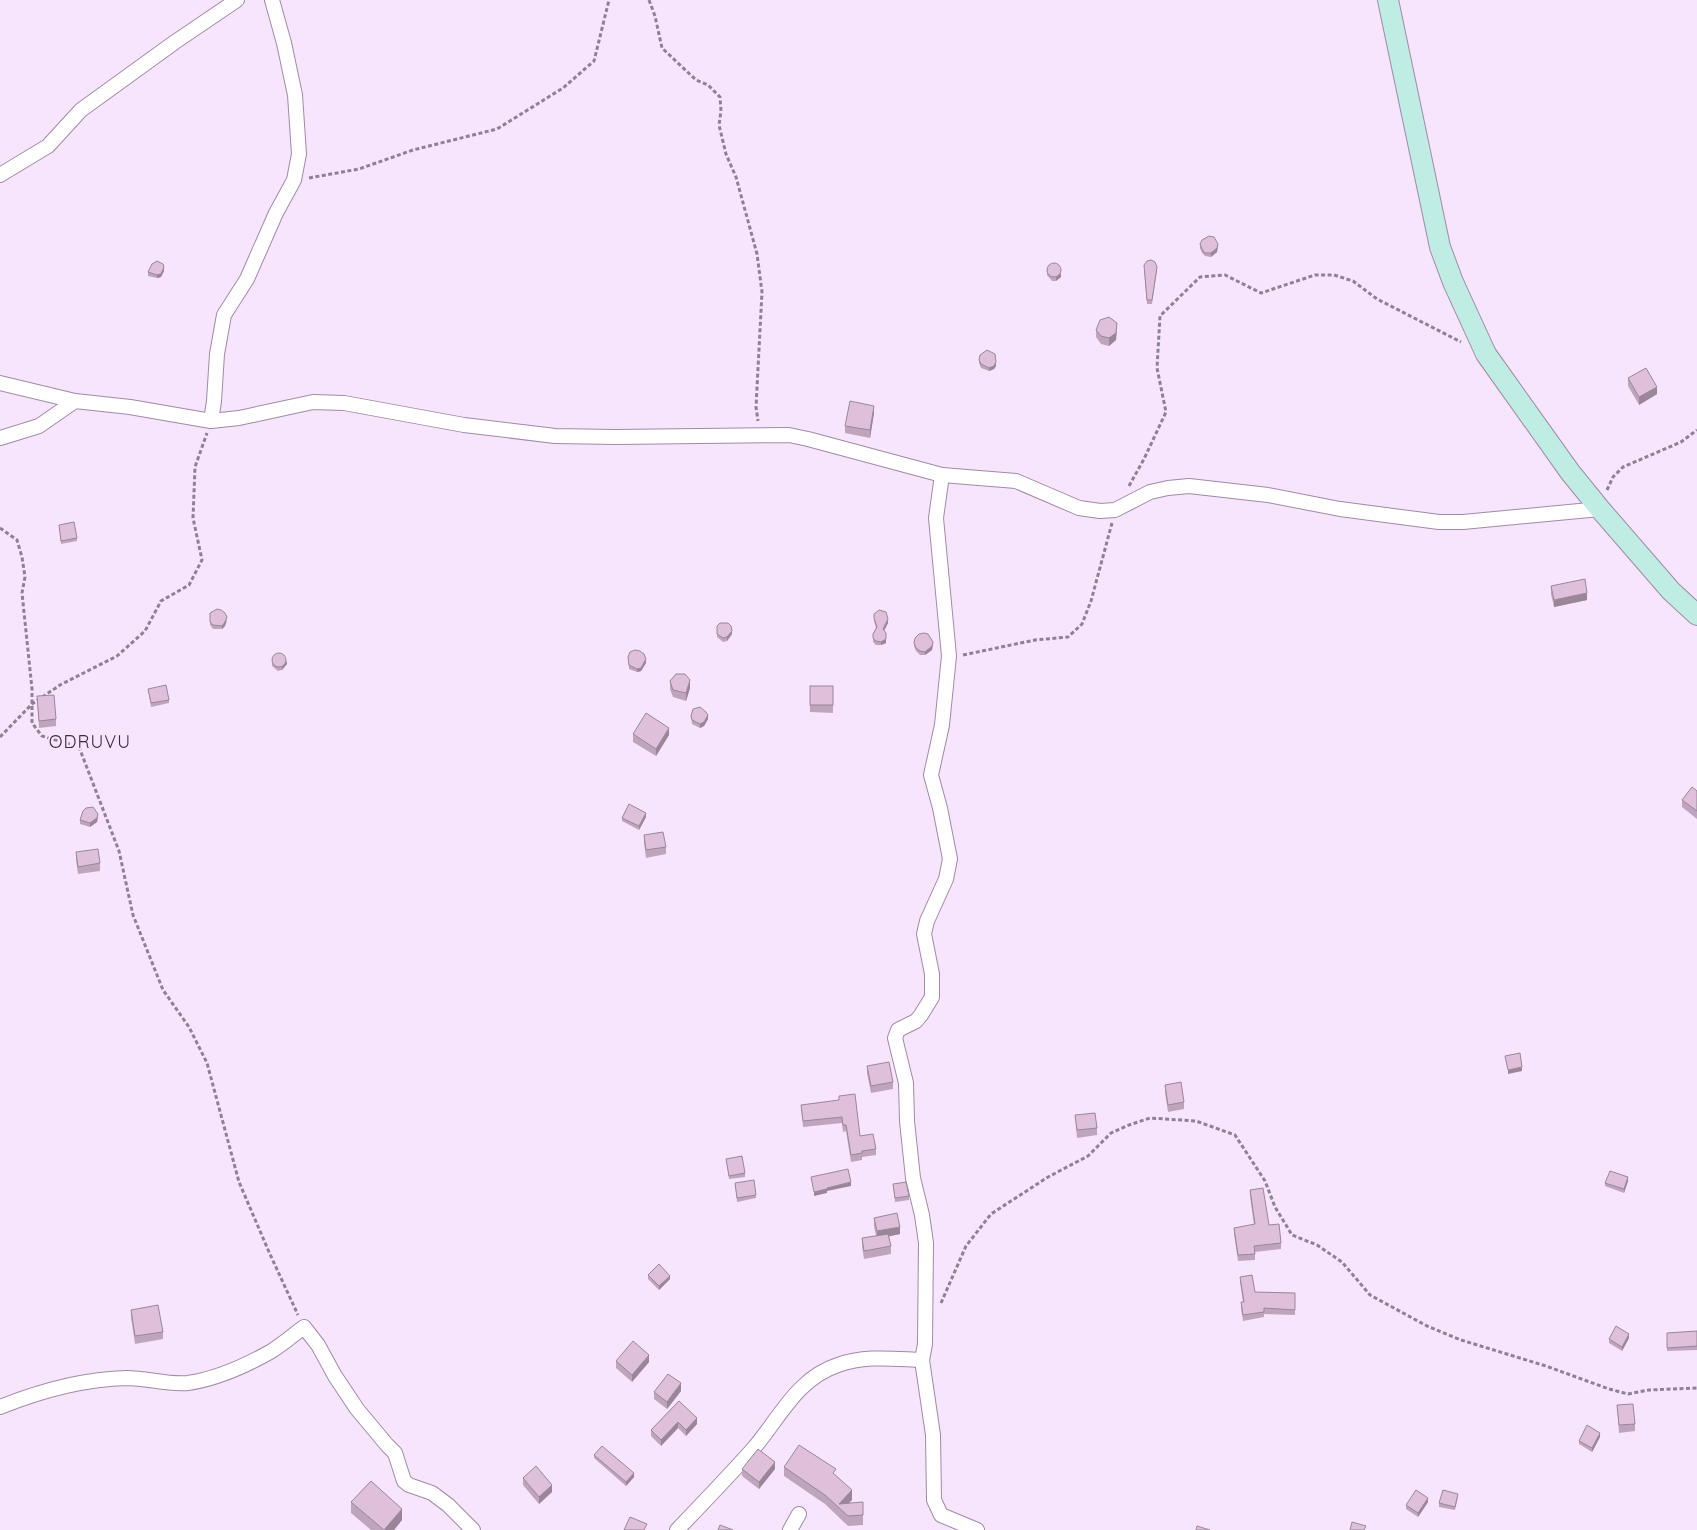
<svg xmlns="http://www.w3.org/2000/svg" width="1697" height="1530" font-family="Quicksand,sans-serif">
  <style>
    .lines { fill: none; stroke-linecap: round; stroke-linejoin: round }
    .street-casing { stroke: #a08aa7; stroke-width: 16 }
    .secondary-casing { stroke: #a08aa7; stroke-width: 22 }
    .path { stroke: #8e8193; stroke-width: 3; stroke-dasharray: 4 2.5; stroke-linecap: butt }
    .street { stroke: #fff; stroke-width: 14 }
    .secondary { stroke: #bfede4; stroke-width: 20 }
    .wall { fill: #bfa5bb }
    .shaded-wall { fill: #9b8699 }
    .building { fill: #dec0da; stroke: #9b8699 }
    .labels { text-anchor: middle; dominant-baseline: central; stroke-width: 4; stroke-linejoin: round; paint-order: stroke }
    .quarter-label { font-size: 18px; letter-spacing: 1px; fill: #3b2941; stroke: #f7e5fe }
  </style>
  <rect width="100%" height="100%" fill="#f7e5fe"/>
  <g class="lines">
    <g class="street-casing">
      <g id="street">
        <path d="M 0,175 L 48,146 L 81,110 L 175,42 L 237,0"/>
        <path d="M 0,383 L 75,401"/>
        <path d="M 211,421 L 214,401 L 217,354 L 224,315 L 247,279 L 276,213 L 294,180 L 299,154 L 295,95 L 284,43 L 272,0"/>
        <path d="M 0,438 L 39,426 L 75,401 L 130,407 L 211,421 L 239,418 L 313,402 L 344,403 L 464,425 L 555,436 L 615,437 L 789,435 L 808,439 L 942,475 L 1016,481 L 1079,508 L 1100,511 L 1115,510 L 1150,492 L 1168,488 L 1189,486 L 1268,495 L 1340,509 L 1439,522 L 1463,522 L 1600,509"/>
        <path d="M 942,475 L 936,518 L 949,656 L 942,725 L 931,775 L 940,808 L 950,859 L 946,879 L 927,921 L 924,934 L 932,974 L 932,997 L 921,1015 L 916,1021 L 898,1030 L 895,1038 L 906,1083 L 907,1121 L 913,1178 L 922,1215 L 926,1243 L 925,1344 L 922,1360 L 933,1435 L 934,1500 L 941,1515 L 977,1530"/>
        <path d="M 0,1407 C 40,1391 84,1379 127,1378 C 147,1378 168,1385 188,1383 C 216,1379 245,1366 270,1352 C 282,1345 293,1335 304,1327 L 318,1345 L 335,1376 L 357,1409 L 387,1445 L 395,1453 L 404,1481 L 409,1485 L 432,1493 L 448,1505 L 473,1530"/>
        <path d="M 677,1530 C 703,1503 728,1477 753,1449 C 779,1419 797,1378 838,1365 C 865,1355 894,1359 922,1360"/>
        <path d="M 790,1530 L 799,1514"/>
      </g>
    </g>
    <g class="secondary-casing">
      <path id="secondary" d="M 1388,0 L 1440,247 L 1453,282 L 1486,354 L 1570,472 L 1600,509 L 1671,591 L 1697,615"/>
    </g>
    <g class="path">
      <path d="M 649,0 L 655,16 L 662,48 L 696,80 L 708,85 L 720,97 L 721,111 L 719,125 L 726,154 L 736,177 L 757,254 L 762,292 L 756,407 L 758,421"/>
      <path d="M 309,178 L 359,169 L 413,150 L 497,129 L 563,88 L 594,61 L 609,0"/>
      <path d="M 1129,486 L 1144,459 L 1166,412 L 1157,368 L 1160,316 L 1200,277 L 1225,275 L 1261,293 L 1315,275 L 1334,275 L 1353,281 L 1377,299 L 1461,342"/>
      <path d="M 1607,490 L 1613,477 L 1623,467 L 1681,442 L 1697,430"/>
      <path d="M 0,528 L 17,540 L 22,557 L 25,577 L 22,593 L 32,689 L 32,723 L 42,736 L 79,747 L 119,851 L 133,915 L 163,990 L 189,1027 L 207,1063 L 239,1182 L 269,1252 L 298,1315"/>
      <path d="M 963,655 L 1035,640 L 1068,637 L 1082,624 L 1091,601 L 1112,523"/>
      <path d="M 0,737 L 32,704 L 60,685 L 117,656 L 145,631 L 161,601 L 189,585 L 202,560 L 193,518 L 195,467 L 207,433"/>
      <path d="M 941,1303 L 966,1246 L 991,1214 L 1048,1177 L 1088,1156 L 1111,1133 L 1129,1125 L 1150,1118 L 1196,1121 L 1235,1135 L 1265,1181 L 1275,1207 L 1292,1235 L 1317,1245 L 1342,1262 L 1370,1295 L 1427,1326 L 1461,1340 L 1546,1366 L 1609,1389 L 1628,1394 L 1649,1390 L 1697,1388"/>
    </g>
    <use href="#street" class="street"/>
    <use href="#secondary" class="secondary"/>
  </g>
  <g class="wall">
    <path d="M 1200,244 L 1218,248 L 1217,252 L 1211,257 L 1205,256 L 1202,253 L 1200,248 Z"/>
    <path d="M 1047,267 L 1061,277 L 1056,281 L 1052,281 L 1047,275 Z"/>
    <path d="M 1144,269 L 1157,270 L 1152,304 L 1147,304 Z"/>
    <path d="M 164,271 L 161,277 L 157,278 L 148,276 L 148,272 Z"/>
    <path d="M 1096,330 L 1117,331 L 1116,340 L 1109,346 L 1101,344 L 1096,337 Z"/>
    <path d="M 979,360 L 996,366 L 994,369 L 989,371 L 981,368 L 979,363 Z"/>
    <path d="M 1628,378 L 1657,394 L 1639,405 L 1628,386 Z"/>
    <path d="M 874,413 L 870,438 L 845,433 L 845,426 Z"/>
    <path d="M 59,525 L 77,538 L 77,541 L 61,544 Z"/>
    <path d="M 1551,586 L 1587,600 L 1554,607 L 1551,594 Z"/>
    <path d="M 210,613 L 227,621 L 225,626 L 222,629 L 213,629 L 210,625 Z"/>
    <path d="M 874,618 L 888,623 L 884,630 L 886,643 L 881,645 L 876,645 L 873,642 L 873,634 L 876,628 L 874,621 Z"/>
    <path d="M 717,626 L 732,634 L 727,641 L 723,642 L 717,637 Z"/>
    <path d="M 914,643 L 933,645 L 932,650 L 925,655 L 920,655 L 916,651 L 914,646 Z"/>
    <path d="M 628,657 L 646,663 L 641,671 L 637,672 L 629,669 Z"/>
    <path d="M 272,658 L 287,664 L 282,670 L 278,671 L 272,666 Z"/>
    <path d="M 670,681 L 690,688 L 686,701 L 673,697 L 670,689 Z"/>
    <path d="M 810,686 L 833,686 L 833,713 L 810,712 Z"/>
    <path d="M 148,689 L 169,700 L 169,703 L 151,707 Z"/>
    <path d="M 37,696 L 56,719 L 56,726 L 39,728 Z"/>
    <path d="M 691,716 L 708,719 L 704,726 L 700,728 L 692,724 Z"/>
    <path d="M 633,734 L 669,735 L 656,756 L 633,742 Z"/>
    <path d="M 1697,791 L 1697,819 L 1682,807 L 1682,800 Z"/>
    <path d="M 646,817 L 639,830 L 622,821 L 622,818 Z"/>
    <path d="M 98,818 L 97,822 L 90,827 L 80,824 L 80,820 Z"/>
    <path d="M 644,835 L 666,847 L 666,854 L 646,858 L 644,843 Z"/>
    <path d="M 76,852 L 100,863 L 100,871 L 78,874 L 76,860 Z"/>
    <path d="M 867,1066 L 893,1082 L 893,1089 L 871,1093 L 867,1073 Z"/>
    <path d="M 1165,1085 L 1184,1102 L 1184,1109 L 1168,1112 L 1165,1092 Z"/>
    <path d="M 839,1096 L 860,1136 L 876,1149 L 876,1155 L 862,1157 L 862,1160 L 851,1162 L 846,1131 L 843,1132 L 842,1123 L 803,1127 L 801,1105 L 839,1101 Z"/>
    <path d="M 1075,1115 L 1097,1128 L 1097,1135 L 1077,1138 Z"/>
    <path d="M 726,1159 L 745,1173 L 745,1177 L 729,1179 Z"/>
    <path d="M 1628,1181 L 1624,1193 L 1605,1186 L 1605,1183 Z"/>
    <path d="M 735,1183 L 756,1195 L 756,1198 L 737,1202 Z"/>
    <path d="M 893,1184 L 909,1196 L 909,1200 L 895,1202 Z"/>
    <path d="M 1250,1190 L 1269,1225 L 1281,1243 L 1281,1249 L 1255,1252 L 1255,1260 L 1238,1261 L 1234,1234 L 1234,1228 L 1254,1225 L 1250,1196 Z"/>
    <path d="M 874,1218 L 900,1234 L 889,1236 L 891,1246 L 891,1254 L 864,1259 L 862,1246 L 862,1238 L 876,1236 L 874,1226 Z"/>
    <path d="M 648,1275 L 670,1279 L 659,1290 L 648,1279 Z"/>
    <path d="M 1240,1277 L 1255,1292 L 1295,1293 L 1295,1315 L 1264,1314 L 1264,1317 L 1243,1321 L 1241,1308 L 1241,1302 L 1243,1302 L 1240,1282 Z"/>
    <path d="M 131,1310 L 163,1332 L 163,1339 L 135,1344 L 131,1317 Z"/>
    <path d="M 1697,1331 L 1697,1350 L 1667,1351 L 1667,1333 Z"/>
    <path d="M 1629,1338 L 1622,1351 L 1609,1343 L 1609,1339 Z"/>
    <path d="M 616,1361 L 649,1362 L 632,1382 L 616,1368 Z"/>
    <path d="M 681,1391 L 667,1409 L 654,1399 L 654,1392 Z"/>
    <path d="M 679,1401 L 697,1424 L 686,1436 L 678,1428 L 661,1446 L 651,1436 L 651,1430 Z"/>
    <path d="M 1617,1405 L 1635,1424 L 1635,1431 L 1619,1433 Z"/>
    <path d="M 1600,1437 L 1592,1452 L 1579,1444 L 1579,1441 Z"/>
    <path d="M 594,1455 L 634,1477 L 626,1486 L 594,1458 Z"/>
    <path d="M 784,1467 L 836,1476 L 852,1500 L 848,1503 L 863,1502 L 863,1525 L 848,1526 L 825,1504 L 784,1476 Z"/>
    <path d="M 742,1469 L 775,1469 L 759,1489 L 742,1476 Z"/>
    <path d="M 523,1478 L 552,1492 L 539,1504 L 523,1485 Z"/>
    <path d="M 1458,1497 L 1455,1510 L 1439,1507 L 1439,1503 Z"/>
    <path d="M 351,1502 L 402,1520 L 394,1530 L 371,1530 L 351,1513 Z"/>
    <path d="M 1428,1502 L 1418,1517 L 1406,1509 L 1406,1505 Z"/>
  </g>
  <g class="shaded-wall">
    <path d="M 1218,244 L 1217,252 L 1211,257 L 1211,253 Z"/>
    <path d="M 164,267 L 164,271 L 161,277 L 157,278 L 157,275 Z"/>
    <path d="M 1061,273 L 1061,277 L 1056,281 L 1056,277 Z"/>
    <path d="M 1117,323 L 1116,340 L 1109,346 L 1109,338 Z"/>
    <path d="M 996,362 L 996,366 L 994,369 L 989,371 L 989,368 Z"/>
    <path d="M 1657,387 L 1657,394 L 1639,405 L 1639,397 Z"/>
    <path d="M 874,406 L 874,413 L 870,438 L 870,430 Z"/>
    <path d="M 1587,593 L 1587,600 L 1554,607 L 1554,600 Z"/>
    <path d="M 227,617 L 225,626 L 222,629 L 222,626 Z"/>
    <path d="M 888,619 L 888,623 L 883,633 L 883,629 Z"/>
    <path d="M 732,631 L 732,634 L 727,641 L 727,637 Z"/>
    <path d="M 886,639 L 886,643 L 881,645 L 881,642 Z"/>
    <path d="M 933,642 L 932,650 L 925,655 L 925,652 Z"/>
    <path d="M 646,659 L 646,663 L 641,671 L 637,672 L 637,669 Z"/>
    <path d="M 287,661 L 287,664 L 282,670 L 282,667 Z"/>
    <path d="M 690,680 L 690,688 L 686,701 L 686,693 Z"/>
    <path d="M 708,715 L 708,719 L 704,726 L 700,728 L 700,724 Z"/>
    <path d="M 669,728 L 669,735 L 656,756 L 656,749 Z"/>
    <path d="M 646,813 L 646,817 L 639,830 L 639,826 Z"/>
    <path d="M 98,814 L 97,822 L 90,827 L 90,823 Z"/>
    <path d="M 1522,1067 L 1522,1071 L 1508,1074 L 1508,1070 Z"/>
    <path d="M 1628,1177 L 1628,1181 L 1624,1193 L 1624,1189 Z"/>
    <path d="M 851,1182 L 851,1186 L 827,1191 L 827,1193 L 814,1196 L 814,1192 L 827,1188 Z"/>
    <path d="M 900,1227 L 900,1234 L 877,1239 L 877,1231 Z"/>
    <path d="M 670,1276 L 670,1279 L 659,1290 L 659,1286 Z"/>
    <path d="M 1629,1334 L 1629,1338 L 1622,1351 L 1622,1347 Z"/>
    <path d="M 649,1355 L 649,1362 L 632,1382 L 632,1375 Z"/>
    <path d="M 681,1383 L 681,1391 L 667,1409 L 667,1402 Z"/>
    <path d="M 697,1418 L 697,1424 L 686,1436 L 686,1430 Z"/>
    <path d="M 678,1422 L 678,1428 L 661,1446 L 661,1440 Z"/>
    <path d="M 1600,1433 L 1600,1437 L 1592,1452 L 1592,1448 Z"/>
    <path d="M 775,1462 L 775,1469 L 759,1489 L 759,1482 Z"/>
    <path d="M 634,1473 L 634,1477 L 626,1486 L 626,1482 Z"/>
    <path d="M 552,1485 L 552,1492 L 539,1504 L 539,1497 Z"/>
    <path d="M 852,1490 L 852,1500 L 842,1510 L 839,1504 Z"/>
    <path d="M 1428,1498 L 1428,1502 L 1418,1517 L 1418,1513 Z"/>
    <path d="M 402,1509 L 402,1520 L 394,1530 L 384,1530 Z"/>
  </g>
  <g class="building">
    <path d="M 1209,236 L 1214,237 L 1218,244 L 1217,248 L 1211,253 L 1205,253 L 1202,249 L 1200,244 L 1202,240 Z"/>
    <path d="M 1151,260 L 1155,262 L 1157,267 L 1152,300 L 1147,300 L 1144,265 L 1147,261 Z"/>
    <path d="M 157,261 L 163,264 L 164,267 L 161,274 L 157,275 L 148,272 L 152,264 Z"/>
    <circle cx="1054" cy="270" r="7"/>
    <path d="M 1109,317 L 1117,323 L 1116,333 L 1109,338 L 1101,336 L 1096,330 L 1100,320 Z"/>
    <path d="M 987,350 L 995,354 L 996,362 L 994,366 L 989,368 L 981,364 L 979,360 L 980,355 Z"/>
    <path d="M 1646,368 L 1657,387 L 1639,397 L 1628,378 Z"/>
    <path d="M 850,401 L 874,406 L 870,430 L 845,426 Z"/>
    <path d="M 74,522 L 77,538 L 61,541 L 59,525 Z"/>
    <path d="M 1585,579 L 1587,593 L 1554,600 L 1551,586 Z"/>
    <path d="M 217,609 L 221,610 L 225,613 L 227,617 L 225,622 L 222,626 L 213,625 L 210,622 L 210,613 Z"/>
    <path d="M 879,610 L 886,612 L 888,619 L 883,629 L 886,633 L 886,639 L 881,642 L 876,641 L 873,638 L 873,634 L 877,627 L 874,618 L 874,614 Z"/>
    <path d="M 720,623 L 728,623 L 731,626 L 732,631 L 727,637 L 723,638 L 717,634 L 717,626 Z"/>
    <path d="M 924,633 L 928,634 L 933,642 L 932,646 L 925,652 L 920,651 L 916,648 L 914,643 L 915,638 L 919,634 Z"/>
    <path d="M 635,650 L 640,651 L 644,654 L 646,659 L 641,668 L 637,669 L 629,665 L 628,657 L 630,652 Z"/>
    <circle cx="279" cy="660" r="7"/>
    <path d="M 676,674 L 685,674 L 690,680 L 686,693 L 673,690 L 670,681 Z"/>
    <path d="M 166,685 L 169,700 L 151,703 L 148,689 Z"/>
    <rect x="810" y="686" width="23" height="19"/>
    <path d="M 54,695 L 56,719 L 39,721 L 37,696 Z"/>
    <path d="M 700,707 L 706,712 L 708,715 L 704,722 L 700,724 L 692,720 L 691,716 L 693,709 Z"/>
    <path d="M 646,713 L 669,728 L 656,749 L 633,734 Z"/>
    <path d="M 1692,787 L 1697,791 L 1697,811 L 1682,800 Z"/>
    <path d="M 629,804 L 646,813 L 639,826 L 622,818 Z"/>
    <path d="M 93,807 L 98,814 L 97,818 L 90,823 L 80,820 L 83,811 L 86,808 Z"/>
    <path d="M 663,832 L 666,847 L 646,850 L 644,835 Z"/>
    <path d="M 98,849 L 100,863 L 78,867 L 76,852 Z"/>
    <path d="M 1520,1053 L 1522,1067 L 1508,1070 L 1505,1056 Z"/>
    <path d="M 889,1062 L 893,1082 L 871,1086 L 867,1066 Z"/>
    <path d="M 1181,1082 L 1184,1102 L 1168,1105 L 1165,1085 Z"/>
    <path d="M 855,1094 L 860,1136 L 873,1134 L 876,1149 L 862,1151 L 862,1153 L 851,1155 L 846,1125 L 843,1125 L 842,1117 L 803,1121 L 801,1105 L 839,1100 L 839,1096 Z"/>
    <path d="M 1095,1113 L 1097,1128 L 1077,1130 L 1075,1115 Z"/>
    <path d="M 742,1156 L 745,1173 L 729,1176 L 726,1159 Z"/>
    <path d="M 848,1169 L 851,1182 L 827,1188 L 827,1189 L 814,1192 L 811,1177 Z"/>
    <path d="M 1610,1171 L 1628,1177 L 1624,1189 L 1605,1183 Z"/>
    <path d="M 754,1180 L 756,1195 L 737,1198 L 735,1183 Z"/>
    <path d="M 906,1182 L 909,1196 L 895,1198 L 893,1184 Z"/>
    <path d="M 1263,1188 L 1269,1225 L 1279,1224 L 1281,1243 L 1254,1246 L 1255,1254 L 1238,1255 L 1234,1228 L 1255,1224 L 1250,1190 Z"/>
    <path d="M 897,1213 L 900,1227 L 877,1231 L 874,1218 Z"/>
    <path d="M 888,1234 L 891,1246 L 864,1251 L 862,1238 Z"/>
    <path d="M 659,1264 L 670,1276 L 659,1286 L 648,1275 Z"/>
    <path d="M 1252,1275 L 1255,1292 L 1295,1293 L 1295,1310 L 1264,1308 L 1264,1312 L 1243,1315 L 1241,1302 L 1244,1302 L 1240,1277 Z"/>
    <path d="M 158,1305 L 163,1332 L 135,1336 L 131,1310 Z"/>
    <path d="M 1616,1326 L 1629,1334 L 1622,1347 L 1609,1339 Z"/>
    <path d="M 1697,1331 L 1697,1346 L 1667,1348 L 1667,1333 Z"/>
    <path d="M 633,1341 L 649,1355 L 632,1375 L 616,1361 Z"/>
    <path d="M 668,1374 L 681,1383 L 667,1402 L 654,1392 Z"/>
    <path d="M 679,1401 L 697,1418 L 686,1430 L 678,1422 L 661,1440 L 651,1430 Z"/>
    <path d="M 1633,1404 L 1635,1424 L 1619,1425 L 1617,1405 Z"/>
    <path d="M 1587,1425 L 1600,1433 L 1592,1448 L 1579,1441 Z"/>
    <path d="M 799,1445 L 836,1469 L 833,1473 L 852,1490 L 839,1504 L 863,1502 L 863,1515 L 848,1516 L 825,1495 L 784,1467 Z"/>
    <path d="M 602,1446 L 634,1473 L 626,1482 L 594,1455 Z"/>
    <path d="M 758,1449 L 775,1462 L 759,1482 L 742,1469 Z"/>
    <path d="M 536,1466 L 552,1485 L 539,1497 L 523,1478 Z"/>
    <path d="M 371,1481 L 402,1509 L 384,1530 L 351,1502 Z"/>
    <path d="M 1416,1490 L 1428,1498 L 1418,1513 L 1406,1505 Z"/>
    <path d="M 1443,1490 L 1458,1494 L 1455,1507 L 1439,1503 Z"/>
    <path d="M 630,1517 L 647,1524 L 644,1530 L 624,1530 Z"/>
    <path d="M 1352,1522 L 1366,1526 L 1364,1530 L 1350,1530 Z"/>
    <path d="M 720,1525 L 733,1530 L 718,1530 Z"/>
    <path d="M 1197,1526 L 1210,1530 L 1196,1530 Z"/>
  </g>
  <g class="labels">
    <g class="quarter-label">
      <text x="90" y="741">ODRUVU</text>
    </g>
  </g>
</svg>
